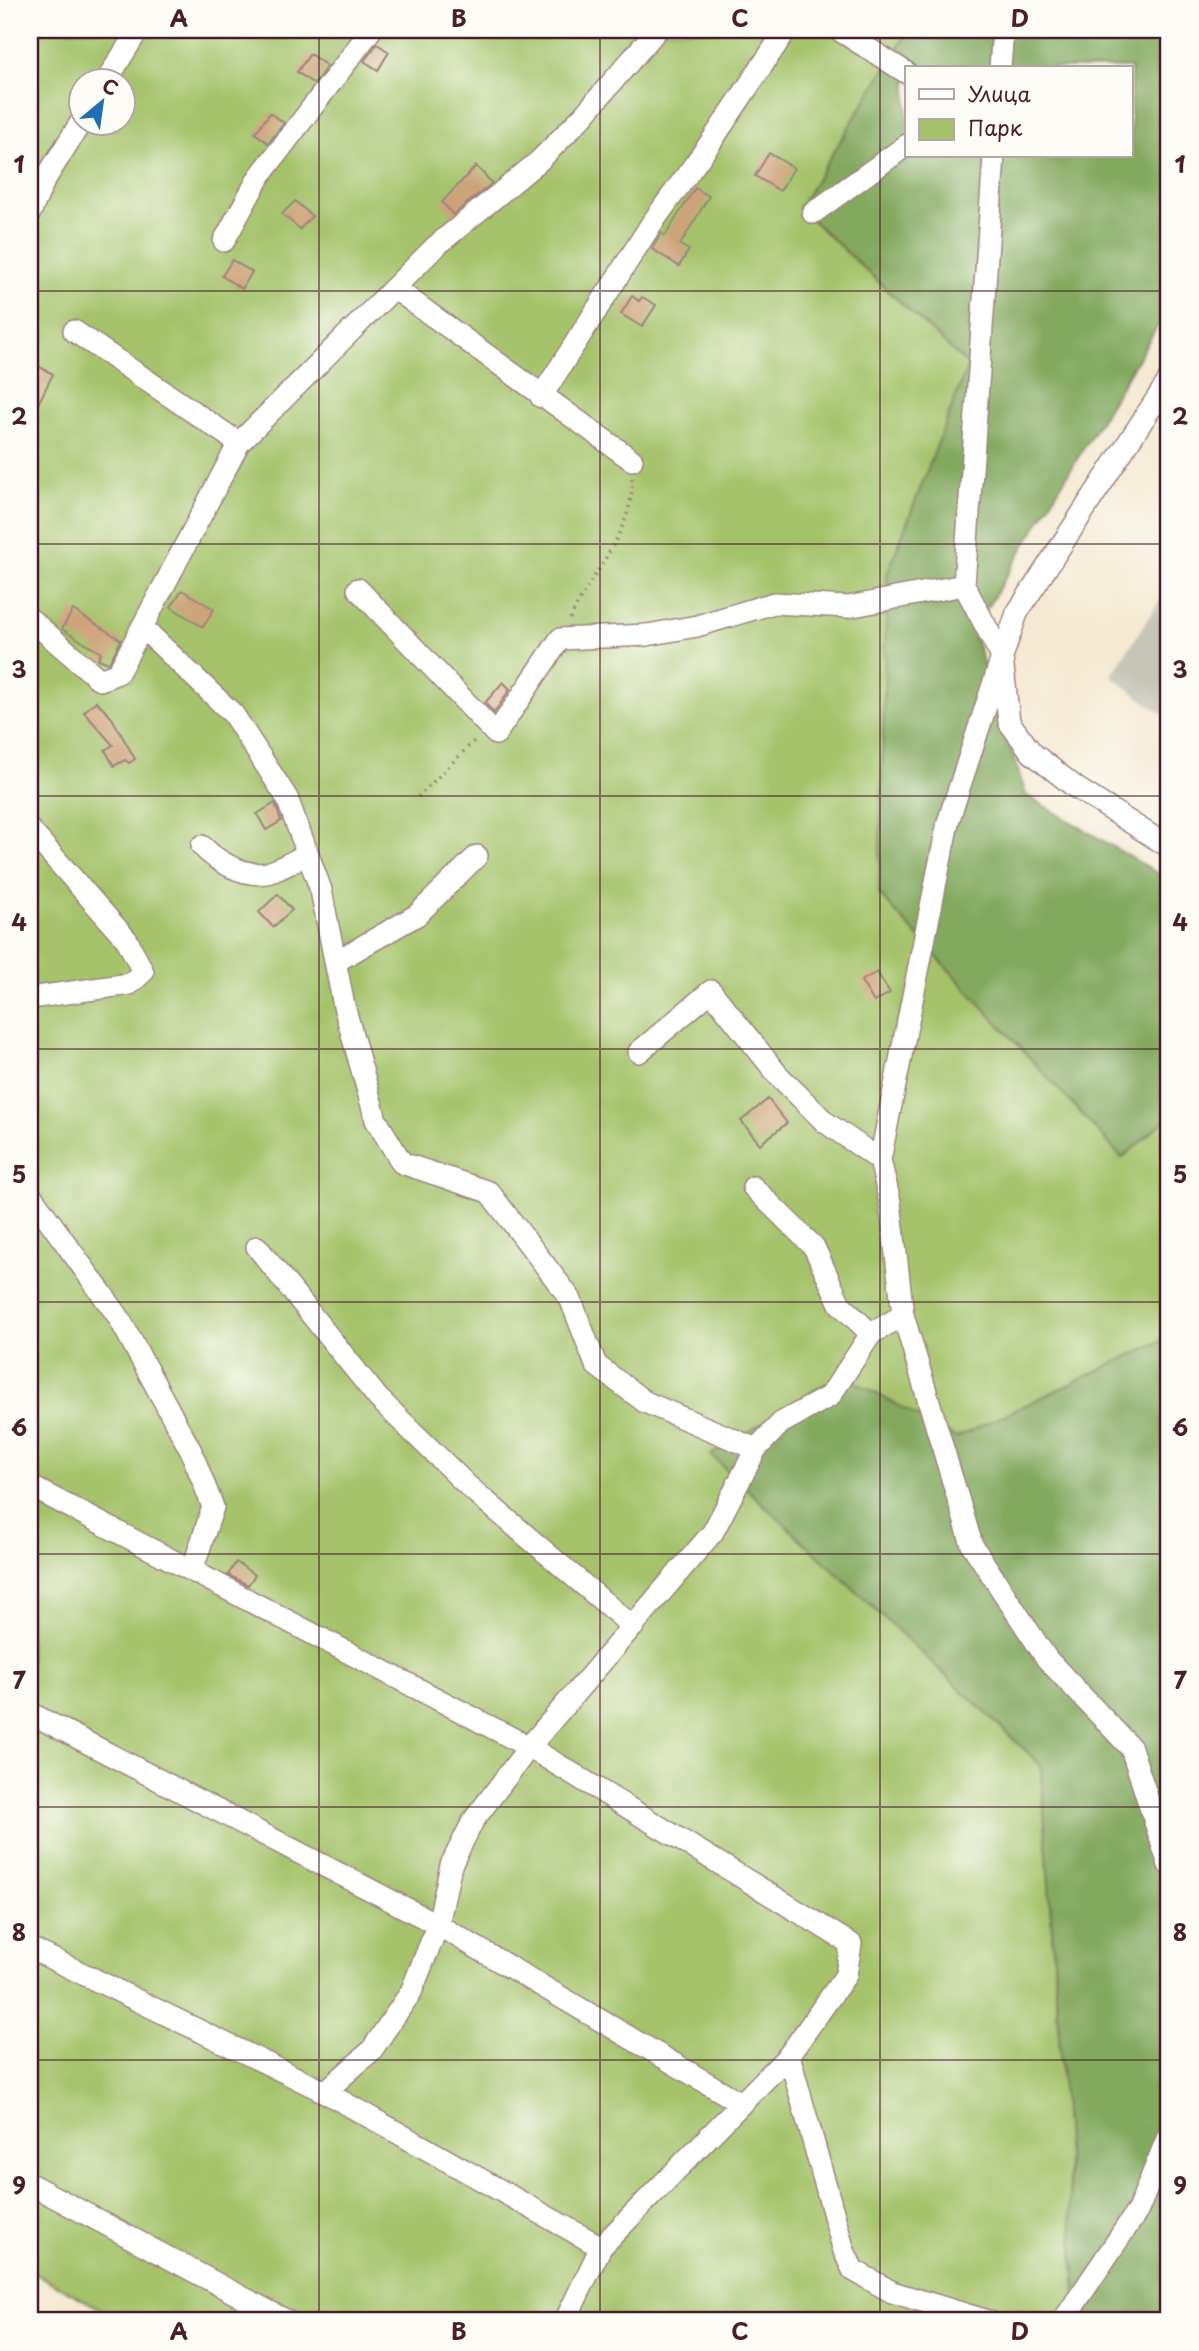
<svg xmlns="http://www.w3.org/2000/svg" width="1199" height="2351" font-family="'Playpen Sans',sans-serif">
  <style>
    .industrial { fill: #c5c5b8 }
    .green { fill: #a4c36b; stroke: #77714b; stroke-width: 2; fill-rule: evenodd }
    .forest { fill: #83a95f; stroke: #666445; stroke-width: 2; fill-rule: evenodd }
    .building { fill: #cda379 }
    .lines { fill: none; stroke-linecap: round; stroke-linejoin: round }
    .minor-casing { stroke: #9f847e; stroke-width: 24 }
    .path { stroke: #9f847e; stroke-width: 3.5; stroke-dasharray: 2 5; stroke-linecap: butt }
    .minor { stroke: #fff; stroke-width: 21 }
    .grid { fill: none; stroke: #4a1f2b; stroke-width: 2; stroke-opacity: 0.55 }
    .neatline { fill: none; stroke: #4a1f2b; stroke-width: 2.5 }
    .grid-label { font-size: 23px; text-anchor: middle; font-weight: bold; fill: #4a1f2b }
  </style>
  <rect width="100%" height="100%" fill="#fdfcf7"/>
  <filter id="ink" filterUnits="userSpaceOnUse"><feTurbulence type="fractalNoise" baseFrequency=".0143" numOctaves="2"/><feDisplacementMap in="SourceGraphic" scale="14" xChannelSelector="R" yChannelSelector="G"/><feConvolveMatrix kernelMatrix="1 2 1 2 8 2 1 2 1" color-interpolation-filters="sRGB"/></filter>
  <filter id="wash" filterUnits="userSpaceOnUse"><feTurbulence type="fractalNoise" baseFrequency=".00686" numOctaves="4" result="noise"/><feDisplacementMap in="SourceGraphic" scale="28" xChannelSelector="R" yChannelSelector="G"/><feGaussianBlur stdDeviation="1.57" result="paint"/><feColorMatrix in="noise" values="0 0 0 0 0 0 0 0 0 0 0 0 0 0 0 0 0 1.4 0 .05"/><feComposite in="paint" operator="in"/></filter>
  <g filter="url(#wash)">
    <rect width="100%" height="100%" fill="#f4e9d2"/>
    <path class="industrial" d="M 1169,586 L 1169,719 L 1111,676 Z"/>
    <path class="green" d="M 30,30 L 909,30 L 799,208 L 968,365 L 887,575 L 1122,1157 L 1169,1117 L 1169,1337 L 956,1438 L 841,1375 L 711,1455 L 1041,1765 L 1078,2321 L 123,2321 L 30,2271 ZM 80,80 L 122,80 L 122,122 L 80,122 Z"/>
    <g class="forest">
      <path d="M 909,30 L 1169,30 L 1169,307 L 973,631 L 1026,795 L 1169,880 L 1169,1117 L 1122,1158 L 879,894 L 887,575 L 968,365 L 799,208 ZM 907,68 L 1131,68 L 1131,156 L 907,156 Z"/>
      <path d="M 1169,1337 L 1169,2321 L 1078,2321 L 1041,1765 L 711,1455 L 841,1374 L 956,1438 Z"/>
    </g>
    <g id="blocks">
      <g class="building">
        <path d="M 377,44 L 389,52 L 378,70 L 364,61 Z"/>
        <path d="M 310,54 L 327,66 L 314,84 L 297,72 Z"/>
        <path d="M 270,113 L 284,123 L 268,143 L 255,133 Z"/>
        <path d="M 769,153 L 794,168 L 780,191 L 755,176 Z"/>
        <path d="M 476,166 L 492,183 L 453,215 L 442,202 Z"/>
        <path d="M 695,188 L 709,196 L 680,245 L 689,250 L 679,266 L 652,249 L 661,233 L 665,236 Z"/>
        <path d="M 295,201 L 312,216 L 300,229 L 282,214 Z"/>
        <path d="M 232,260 L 252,272 L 242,289 L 222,276 Z"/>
        <path d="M 632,296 L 639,301 L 642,297 L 656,305 L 642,327 L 621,314 Z"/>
        <path d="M 30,362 L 53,374 L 30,420 Z"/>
        <path d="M 182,590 L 214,609 L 203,627 L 171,607 Z"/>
        <path d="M 73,610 L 121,640 L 109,663 L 98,659 L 101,653 L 62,629 Z"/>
        <path d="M 503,682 L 510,689 L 494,713 L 485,703 Z"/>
        <path d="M 96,701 L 112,718 L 135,759 L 129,763 L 125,760 L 114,766 L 105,750 L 113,745 L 84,712 Z"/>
        <path d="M 275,803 L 281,821 L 266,830 L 257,814 Z"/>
        <path d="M 278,894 L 292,910 L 273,927 L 259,912 Z"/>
        <path d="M 877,972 L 890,993 L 874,1002 L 861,981 Z"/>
        <path d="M 768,1099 L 787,1123 L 760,1144 L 741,1121 Z"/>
        <path d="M 236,1562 L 255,1575 L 248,1585 L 228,1575 Z"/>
      </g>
    </g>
  </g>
  <g filter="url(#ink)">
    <use href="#blocks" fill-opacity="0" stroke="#9f847e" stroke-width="2"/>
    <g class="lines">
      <g class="minor-casing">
        <g id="minor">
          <path d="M 839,30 L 907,73"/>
          <path d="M 1000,68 L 1003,30"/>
          <path d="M 107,80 L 138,30"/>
          <path d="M 994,156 L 964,585 L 1002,657 L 948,822 L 880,1160 L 890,1202 L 903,1315 L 972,1545 L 1047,1659 L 1131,1748 L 1169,1865"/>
          <path d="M 30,213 L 44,181 L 81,122"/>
          <path d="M 813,213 L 907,145"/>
          <path d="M 224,241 L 259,177 L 371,30"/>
          <path d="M 394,288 L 632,460"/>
          <path d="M 74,331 L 239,443"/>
          <path d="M 1169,380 L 1017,613 L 1002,657 L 1009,722 L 1032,753 L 1075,787 L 1169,847"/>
          <path d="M 541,397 L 652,223 L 711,142 L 786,30"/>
          <path d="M 358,589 L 496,734 L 560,639 L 647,635 L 697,626 L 774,603 L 848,607 L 964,585"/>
          <path d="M 30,619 L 100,680 L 118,673 L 239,443 L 436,246 L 539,161 L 583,116 L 657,30"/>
          <path d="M 142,627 L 233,714 L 287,798 L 321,890 L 344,1006 L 376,1120 L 402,1163 L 489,1192 L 570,1298 L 596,1365 L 645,1402 L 756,1449"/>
          <path d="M 30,830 L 127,940 L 143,972 L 130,984 L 30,998"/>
          <path d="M 202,846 C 217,862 244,877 267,873 C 280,870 295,860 308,854"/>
          <path d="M 335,962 L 417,915 L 477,856"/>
          <path d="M 639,1052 L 711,991 L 778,1075 L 825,1122 L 880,1160"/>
          <path d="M 753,1187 L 814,1247 L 840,1304 L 871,1334 L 903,1315"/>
          <path d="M 30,1194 L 118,1316 L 191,1451 L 213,1507 L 192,1571"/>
          <path d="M 257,1247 L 378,1398 L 468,1486 L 633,1627"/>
          <path d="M 30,1486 L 529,1747 L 851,1944 L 846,1975 L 789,2055 L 601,2247 L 565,2321"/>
          <path d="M 30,1713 L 438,1925 L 741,2103"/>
          <path d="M 30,1948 L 325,2092 L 601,2247"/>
          <path d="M 789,2055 L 844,2251 L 853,2270 L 892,2292 L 988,2321"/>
          <path d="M 325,2092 L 371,2051 L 411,1992 L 438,1925 L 451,1865 L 473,1821 L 529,1747 L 713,1532 L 756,1449 L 781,1423 L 830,1396 L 871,1334"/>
          <path d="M 30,2184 L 287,2321"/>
          <path d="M 1063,2321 L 1138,2210 L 1169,2134"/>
        </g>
      </g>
      <g class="path">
        <path d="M 570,619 C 591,573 635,530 632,478"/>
        <path d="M 418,797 L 475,740"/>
      </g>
      <use href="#minor" class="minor"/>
    </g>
  </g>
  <path class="grid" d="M 319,30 L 319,2321M 600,30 L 600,2321M 880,30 L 880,2321M 30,291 L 1169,291M 30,544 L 1169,544M 30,796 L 1169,796M 30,1049 L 1169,1049M 30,1302 L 1169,1302M 30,1554 L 1169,1554M 30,1807 L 1169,1807M 30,2060 L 1169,2060"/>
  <rect width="1199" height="2351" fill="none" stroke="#fdfcf7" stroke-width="77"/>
  <rect x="905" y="66" width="228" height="91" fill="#fdfcf7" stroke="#b5a4a5" stroke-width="2"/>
  <rect x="919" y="89" width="35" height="10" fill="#ffffff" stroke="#b5a4a5" stroke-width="2"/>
  <text x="968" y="102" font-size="21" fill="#4a1f2b">Улица</text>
  <rect x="919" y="119" width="35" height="21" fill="#a4c36b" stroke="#b5a4a5" stroke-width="2"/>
  <text x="968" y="136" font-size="21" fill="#4a1f2b">Парк</text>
  <g transform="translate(102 102) rotate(29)"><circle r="33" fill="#fdfcf7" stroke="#b5a4a5" stroke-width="2"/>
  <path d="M0-5L12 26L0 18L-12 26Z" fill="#1f6fb2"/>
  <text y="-10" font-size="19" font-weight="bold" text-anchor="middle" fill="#4a1f2b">С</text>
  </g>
  <rect x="38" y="38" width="1122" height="2274" class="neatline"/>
  <g class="grid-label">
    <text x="179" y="27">A</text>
    <text x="459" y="27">B</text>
    <text x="740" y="27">C</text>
    <text x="1020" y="27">D</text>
    <text x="19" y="173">1</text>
    <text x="1180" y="173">1</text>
    <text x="19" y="425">2</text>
    <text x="1180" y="425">2</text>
    <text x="19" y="678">3</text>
    <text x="1180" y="678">3</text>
    <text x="19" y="931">4</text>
    <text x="1180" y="931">4</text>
    <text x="19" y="1183">5</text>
    <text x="1180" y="1183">5</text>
    <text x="19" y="1436">6</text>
    <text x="1180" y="1436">6</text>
    <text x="19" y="1689">7</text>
    <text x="1180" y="1689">7</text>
    <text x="19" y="1941">8</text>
    <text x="1180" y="1941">8</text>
    <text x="19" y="2194">9</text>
    <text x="1180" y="2194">9</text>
    <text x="179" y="2340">A</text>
    <text x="459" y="2340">B</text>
    <text x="740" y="2340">C</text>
    <text x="1020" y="2340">D</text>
  </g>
</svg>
